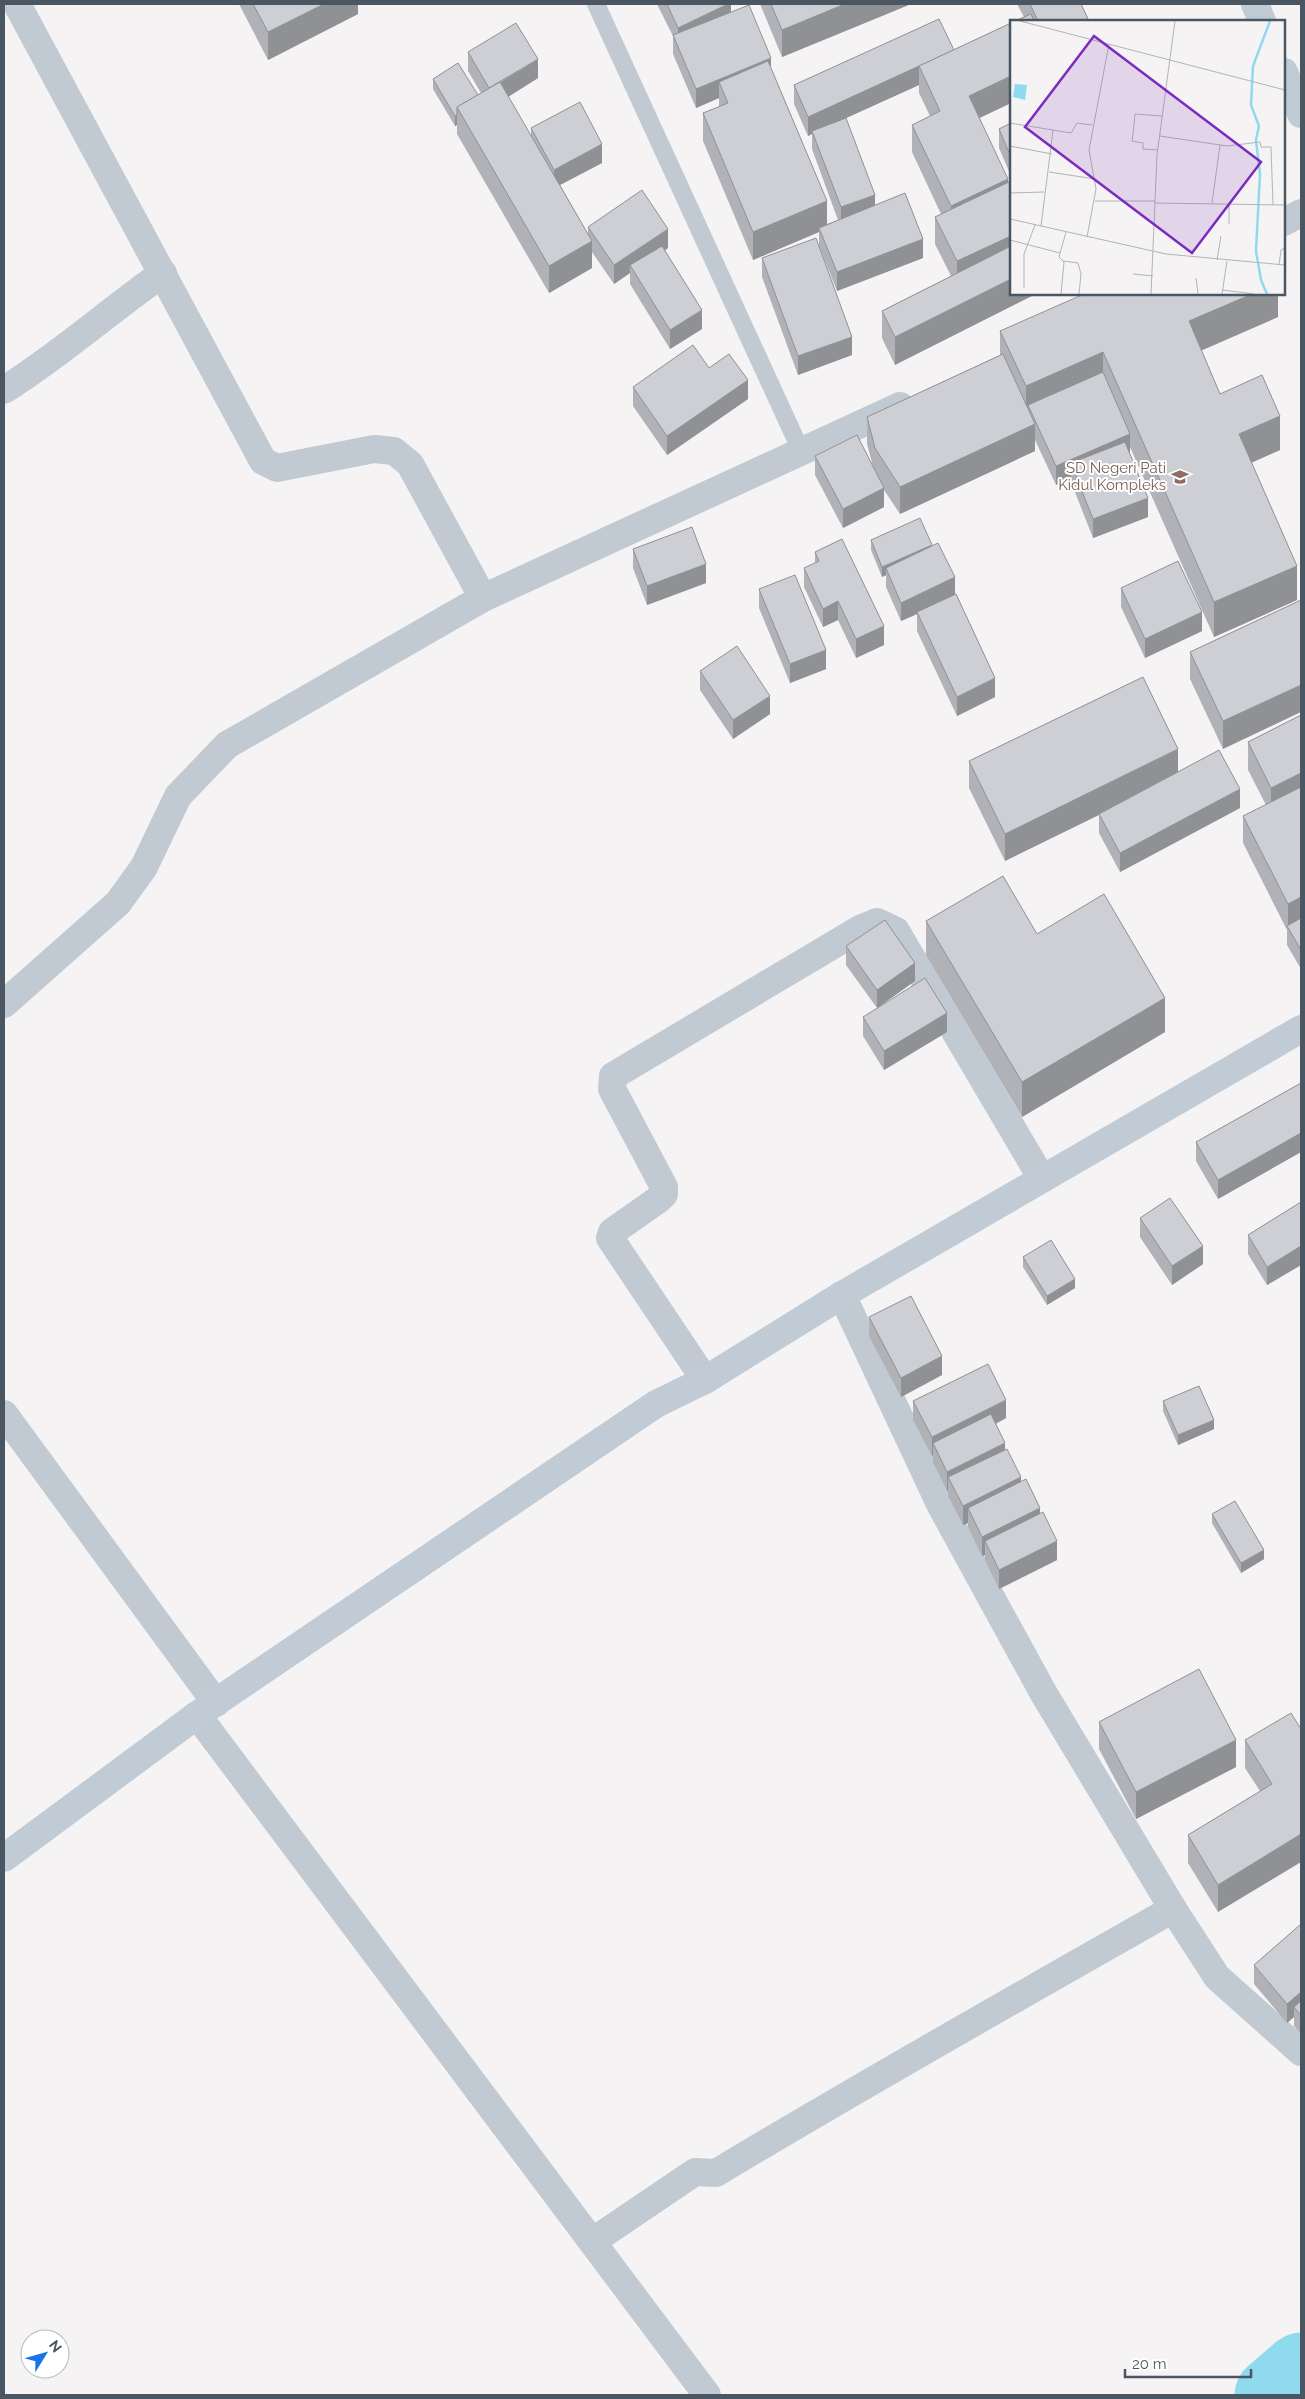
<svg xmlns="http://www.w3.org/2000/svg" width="1305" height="2399" font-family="Raleway,sans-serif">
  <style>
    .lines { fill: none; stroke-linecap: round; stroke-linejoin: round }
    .river { stroke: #90daee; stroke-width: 75 }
    .lane { stroke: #c1cad2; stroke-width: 18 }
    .street { stroke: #c1cad2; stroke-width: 28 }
    .secondary { stroke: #c1cbd6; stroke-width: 28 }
    .wall { fill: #b0b2b7 }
    .shaded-wall { fill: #909195 }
    .building { fill: #cdcfd5; stroke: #909195 }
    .labels { text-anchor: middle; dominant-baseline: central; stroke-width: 4; stroke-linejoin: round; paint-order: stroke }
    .education-label { font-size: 15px; fill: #785e54; stroke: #fff; text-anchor: end }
    .inset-river { fill: none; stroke: #90daee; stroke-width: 2.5 }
    .inset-road { fill: none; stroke: #b1b4b9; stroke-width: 1 }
    .view { fill: #7b2cbf; fill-opacity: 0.15; stroke: #7b2cbf; stroke-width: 2.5 }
    .inset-edge { fill: none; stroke: #4a5661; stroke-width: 2.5 }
  </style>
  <rect width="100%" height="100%" fill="#f5f3f3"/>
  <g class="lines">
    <path class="river" d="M 1272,2395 L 1301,2370"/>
    <path class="lane" d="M 596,4 L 801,451"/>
    <g class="street">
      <path d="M 17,4 L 263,461 L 277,468 L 374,449 L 394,451 L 410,464 L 483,598"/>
      <path d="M 1284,222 L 1301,213"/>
      <path d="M 4,390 C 60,355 109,311 163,273"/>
      <path d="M 4,1004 L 118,903 L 144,867 L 178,796 L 227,745 L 483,598 L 900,406"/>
      <path d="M 842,1295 L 941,1506 L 1044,1694 L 1173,1909 L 1217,1977 L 1301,2052"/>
      <path d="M 705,1380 L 610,1238 L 612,1232 L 659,1199 L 664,1194 L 664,1187 L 612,1089 L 613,1076 L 860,929 L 877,922 L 896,931 L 1042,1179"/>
      <path d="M 4,1414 L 216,1703"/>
      <path d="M 197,1715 L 707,2395"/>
      <path d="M 593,2241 L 695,2172 L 716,2173 C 867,2082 1020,1996 1173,1909"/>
    </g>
    <g class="secondary">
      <path d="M 1255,4 L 1262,21"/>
      <path d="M 1284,72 L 1301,114"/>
      <path d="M 4,1858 L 197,1715 L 656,1404 L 705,1380 L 842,1295 L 1301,1029"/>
    </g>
  </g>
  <g class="wall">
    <path d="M 239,4 L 358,4 L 358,14 L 268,60 Z"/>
    <path d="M 657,4 L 731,4 L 731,12 L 771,68 L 827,224 L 838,220 L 812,149 L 812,134 L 808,136 L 794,104 L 794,85 L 954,50 L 1011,23 L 1011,103 L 979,118 L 1008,183 L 1011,294 L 895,365 L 882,338 L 882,311 L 951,276 L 935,244 L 935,217 L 941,214 L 912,152 L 912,125 L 930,116 L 919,93 L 919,85 L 846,118 L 875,206 L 923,258 L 837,291 L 819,246 L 819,232 L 753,260 L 703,141 L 703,113 L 719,107 L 719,98 L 696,108 L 673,54 L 673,36 Z"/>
    <path d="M 760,4 L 911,4 L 782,57 Z"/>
    <path d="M 1017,4 L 1081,4 L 1089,21 L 1015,21 L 1024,17 Z"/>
    <path d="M 468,52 L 538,78 L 508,97 L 531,137 L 531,128 L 602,163 L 560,185 L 588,234 L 588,227 L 668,248 L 665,250 L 702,329 L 670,349 L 630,284 L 630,273 L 614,284 L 592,252 L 592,268 L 549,293 L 457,134 L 457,125 L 455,126 L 433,89 L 433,79 L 478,95 L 481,93 L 468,71 Z"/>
    <path d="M 1011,123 L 1011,176 L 999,148 L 999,129 Z"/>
    <path d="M 762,258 L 852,355 L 798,375 L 762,277 Z"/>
    <path d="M 1278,294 L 1278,317 L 1201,350 L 1220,394 L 1280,450 L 1251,463 L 1297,600 L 1214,637 L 1130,447 L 1130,453 L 1129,453 L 1148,517 L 1093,538 L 1071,482 L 1071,478 L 1056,485 L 1035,440 L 1035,451 L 900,514 L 884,490 L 884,507 L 843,528 L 815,475 L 815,456 L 873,466 L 867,444 L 867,417 L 1000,355 L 1000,331 Z"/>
    <path d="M 709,368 L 748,399 L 667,455 L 633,406 L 633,387 Z"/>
    <path d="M 871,540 L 932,547 L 955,594 L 995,697 L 957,716 L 917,631 L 917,614 L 901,621 L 886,587 L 886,575 L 882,577 L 871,550 Z"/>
    <path d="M 633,549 L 706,583 L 647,605 L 633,568 Z"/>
    <path d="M 815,552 L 884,645 L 856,658 L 838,620 L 823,627 L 804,587 L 804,568 L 815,563 Z"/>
    <path d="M 1121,588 L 1202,631 L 1145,658 L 1121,607 Z"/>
    <path d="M 759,589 L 826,669 L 790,683 L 759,608 Z"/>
    <path d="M 1301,600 L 1223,749 L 1190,679 L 1190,652 Z"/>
    <path d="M 700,671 L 770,714 L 733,739 L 700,690 Z"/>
    <path d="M 1301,715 L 1301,969 L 1287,945 L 1287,930 L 1243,843 L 1243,816 L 1266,805 L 1248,770 L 1248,742 Z"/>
    <path d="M 969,761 L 1178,772 L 1240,808 L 1120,872 L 1099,833 L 1099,815 L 1005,861 L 969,788 Z"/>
    <path d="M 926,921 L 1037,934 L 1165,1032 L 1022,1117 L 926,955 Z"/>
    <path d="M 846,946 L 915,981 L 877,1008 L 846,965 Z"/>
    <path d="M 863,1017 L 947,1032 L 884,1070 L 863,1036 Z"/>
    <path d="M 1301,1083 L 1301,1152 L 1218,1199 L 1196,1161 L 1196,1142 Z"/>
    <path d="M 1301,1202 L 1301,1265 L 1267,1285 L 1248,1254 L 1248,1235 Z"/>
    <path d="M 1140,1218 L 1203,1264 L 1172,1285 L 1140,1237 Z"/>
    <path d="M 1023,1257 L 1075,1288 L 1047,1305 L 1023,1267 Z"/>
    <path d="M 869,1317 L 942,1375 L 901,1397 L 869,1336 Z"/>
    <path d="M 913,1401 L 1006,1418 L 996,1424 L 1005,1450 L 1021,1481 L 1040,1514 L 1057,1560 L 999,1589 L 985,1560 L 985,1555 L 982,1556 L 968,1527 L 968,1523 L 963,1525 L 948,1496 L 948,1490 L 947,1491 L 933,1462 L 933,1455 L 932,1456 L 913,1420 Z"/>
    <path d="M 1163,1401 L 1214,1429 L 1178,1445 L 1163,1411 Z"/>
    <path d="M 1212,1514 L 1264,1559 L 1241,1573 L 1212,1523 Z"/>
    <path d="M 1099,1722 L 1236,1767 L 1136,1819 L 1099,1749 Z"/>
    <path d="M 1301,1729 L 1218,1912 L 1188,1863 L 1188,1835 L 1260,1791 L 1245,1768 L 1245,1740 Z"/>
    <path d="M 1301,1924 L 1301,2034 L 1294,2026 L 1294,2017 L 1287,2023 L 1254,1984 L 1254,1965 Z"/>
  </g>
  <g class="shaded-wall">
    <path d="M 324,4 L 358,4 L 358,14 L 268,60 L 268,32 Z"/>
    <path d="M 728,4 L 731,4 L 731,21 L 678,47 L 678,28 Z"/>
    <path d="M 845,4 L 911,4 L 782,57 L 782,30 Z"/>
    <path d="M 771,58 L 771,77 L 719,82 L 719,98 L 696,108 L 696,89 Z"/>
    <path d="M 538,59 L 538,78 L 490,108 L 490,89 Z"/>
    <path d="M 919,66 L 919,85 L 813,133 L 812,131 L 812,134 L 808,136 L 808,117 Z"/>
    <path d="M 1011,76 L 1011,103 L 969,123 L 969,96 Z"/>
    <path d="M 457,115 L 457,125 L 455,126 L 455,116 Z"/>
    <path d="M 602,144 L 602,163 L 554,188 L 554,170 Z"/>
    <path d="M 1008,179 L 1008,206 L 951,234 L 951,206 Z"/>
    <path d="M 875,195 L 875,213 L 841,226 L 841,207 Z"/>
    <path d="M 827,201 L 827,228 L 819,228 L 819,232 L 753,260 L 753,232 Z"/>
    <path d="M 668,229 L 668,248 L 634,271 L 630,265 L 630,273 L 614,284 L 614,265 Z"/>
    <path d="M 1011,236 L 1011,263 L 957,289 L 957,261 Z"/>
    <path d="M 923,239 L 923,258 L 837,291 L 837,272 Z"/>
    <path d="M 592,241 L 592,268 L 549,293 L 549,266 Z"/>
    <path d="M 1011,279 L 1011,294 L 1036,294 L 895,365 L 895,337 Z"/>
    <path d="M 1252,294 L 1278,294 L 1278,317 L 1189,356 L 1189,321 Z"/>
    <path d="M 702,310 L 702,329 L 670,349 L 670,330 Z"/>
    <path d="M 852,337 L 852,355 L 798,375 L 798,356 Z"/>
    <path d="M 1103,352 L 1103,387 L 1028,405 L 1028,420 L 1026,421 L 1026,386 Z"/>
    <path d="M 748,380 L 748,399 L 667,455 L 667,436 Z"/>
    <path d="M 1280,416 L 1280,450 L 1239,468 L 1239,434 Z"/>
    <path d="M 1035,424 L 1035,451 L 900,514 L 900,487 Z"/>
    <path d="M 1130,434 L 1130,453 L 1076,476 L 1071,463 L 1071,478 L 1056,485 L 1056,466 Z"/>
    <path d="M 884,488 L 884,507 L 843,528 L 843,509 Z"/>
    <path d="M 1148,498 L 1148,517 L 1093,538 L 1093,519 Z"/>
    <path d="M 932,545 L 932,555 L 886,568 L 886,575 L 882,577 L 882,567 Z"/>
    <path d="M 706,564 L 706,583 L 647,605 L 647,586 Z"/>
    <path d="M 1297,566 L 1297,600 L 1214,637 L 1214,602 Z"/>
    <path d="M 955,577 L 955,596 L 917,612 L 917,614 L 901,621 L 901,603 Z"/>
    <path d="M 838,601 L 838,620 L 823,627 L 823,609 Z"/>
    <path d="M 1202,612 L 1202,631 L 1145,658 L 1145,639 Z"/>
    <path d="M 884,626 L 884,645 L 856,658 L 856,639 Z"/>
    <path d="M 826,650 L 826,669 L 790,683 L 790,664 Z"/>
    <path d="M 995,678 L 995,697 L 957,716 L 957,697 Z"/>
    <path d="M 1301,685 L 1301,712 L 1223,749 L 1223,721 Z"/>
    <path d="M 770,696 L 770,714 L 733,739 L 733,720 Z"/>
    <path d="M 1178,749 L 1178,776 L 1005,861 L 1005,834 Z"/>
    <path d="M 1301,773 L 1301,800 L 1271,815 L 1271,788 Z"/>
    <path d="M 1240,789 L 1240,808 L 1120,872 L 1120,853 Z"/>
    <path d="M 1301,897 L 1301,925 L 1288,928 L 1288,904 Z"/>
    <path d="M 915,963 L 915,981 L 877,1008 L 877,990 Z"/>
    <path d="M 1165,998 L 1165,1032 L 1022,1117 L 1022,1082 Z"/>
    <path d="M 947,1013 L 947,1032 L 884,1070 L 884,1051 Z"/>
    <path d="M 1301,1133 L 1301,1152 L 1218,1199 L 1218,1180 Z"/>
    <path d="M 1203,1246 L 1203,1264 L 1172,1285 L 1172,1266 Z"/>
    <path d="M 1301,1246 L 1301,1265 L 1267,1285 L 1267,1267 Z"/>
    <path d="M 1075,1279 L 1075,1288 L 1047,1305 L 1047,1296 Z"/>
    <path d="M 942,1356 L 942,1375 L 901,1397 L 901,1378 Z"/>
    <path d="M 1006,1400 L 1006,1418 L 937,1453 L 933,1443 L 933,1455 L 932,1456 L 932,1437 Z"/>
    <path d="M 1214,1420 L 1214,1429 L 1178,1445 L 1178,1435 Z"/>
    <path d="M 1005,1443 L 1005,1462 L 948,1477 L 948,1490 L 947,1491 L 947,1472 Z"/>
    <path d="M 1021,1477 L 1021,1496 L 968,1508 L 968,1523 L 963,1525 L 963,1506 Z"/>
    <path d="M 1040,1508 L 1040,1527 L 985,1541 L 985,1555 L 982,1556 L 982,1537 Z"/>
    <path d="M 1057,1541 L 1057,1560 L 999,1589 L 999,1570 Z"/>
    <path d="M 1264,1550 L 1264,1559 L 1241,1573 L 1241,1563 Z"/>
    <path d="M 1236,1740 L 1236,1767 L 1136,1819 L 1136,1792 Z"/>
    <path d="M 1301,1834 L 1301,1862 L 1218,1912 L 1218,1885 Z"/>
    <path d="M 1301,1992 L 1301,2011 L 1294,2007 L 1294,2017 L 1287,2023 L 1287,2004 Z"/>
  </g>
  <g class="building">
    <path d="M 253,4 L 324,4 L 268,32 Z"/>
    <path d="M 667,4 L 728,4 L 678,28 Z"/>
    <path d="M 771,4 L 845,4 L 782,30 Z"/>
    <path d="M 1030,4 L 1081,4 L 1089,21 L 1038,21 Z"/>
    <path d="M 749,5 L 771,58 L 696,89 L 673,35 Z"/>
    <path d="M 1031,14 L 1034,21 L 1015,21 Z"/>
    <path d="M 939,19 L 954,50 L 808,117 L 794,85 Z"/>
    <path d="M 516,23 L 538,59 L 489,88 L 468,52 Z"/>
    <path d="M 1011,23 L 1011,76 L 969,96 L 1008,179 L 951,206 L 912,125 L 940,111 L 919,66 Z"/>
    <path d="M 768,61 L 827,201 L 753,232 L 703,113 L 728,103 L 719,82 Z"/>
    <path d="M 458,63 L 478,95 L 457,107 L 457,115 L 455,116 L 433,79 Z"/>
    <path d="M 500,82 L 592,241 L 549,266 L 457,107 Z"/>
    <path d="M 580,102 L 602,144 L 554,170 L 531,128 Z"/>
    <path d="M 846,118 L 875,195 L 841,207 L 812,131 Z"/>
    <path d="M 1011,123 L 1011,157 L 999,129 Z"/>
    <path d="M 1011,181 L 1011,236 L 957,261 L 935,217 Z"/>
    <path d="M 642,190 L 668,229 L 614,265 L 588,227 Z"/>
    <path d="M 905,193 L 923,239 L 837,272 L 819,228 Z"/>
    <path d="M 816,238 L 852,337 L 798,356 L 762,258 Z"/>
    <path d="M 662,246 L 702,310 L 670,330 L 630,265 Z"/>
    <path d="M 1011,246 L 1011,279 L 895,337 L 882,311 Z"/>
    <path d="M 1084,294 L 1252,294 L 1189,321 L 1220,394 L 1262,375 L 1280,416 L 1239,434 L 1297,566 L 1214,602 L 1103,352 L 1026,386 L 1000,331 Z"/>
    <path d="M 693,345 L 709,368 L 729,354 L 748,380 L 667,436 L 633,387 Z"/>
    <path d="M 1003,354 L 1035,424 L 900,487 L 875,448 L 867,417 Z"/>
    <path d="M 1103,372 L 1130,434 L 1056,466 L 1028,405 Z"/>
    <path d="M 857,435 L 884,488 L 843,509 L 815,456 Z"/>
    <path d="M 1125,442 L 1148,498 L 1093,519 L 1071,463 Z"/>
    <path d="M 920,518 L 932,545 L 882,567 L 871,540 Z"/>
    <path d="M 692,527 L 706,564 L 647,586 L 633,549 Z"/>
    <path d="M 842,539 L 884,626 L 856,639 L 838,601 L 823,609 L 804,568 L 819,561 L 815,552 Z"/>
    <path d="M 938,543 L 955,577 L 901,603 L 886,568 Z"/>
    <path d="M 1178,561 L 1202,612 L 1145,639 L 1121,588 Z"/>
    <path d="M 795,575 L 826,650 L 790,664 L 759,589 Z"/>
    <path d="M 956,594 L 995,678 L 957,697 L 917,612 Z"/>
    <path d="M 1301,600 L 1301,685 L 1223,721 L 1190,652 Z"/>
    <path d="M 737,646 L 770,696 L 733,720 L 700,671 Z"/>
    <path d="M 1143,677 L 1178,749 L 1005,834 L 969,761 Z"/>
    <path d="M 1301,715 L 1301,773 L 1271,788 L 1248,742 Z"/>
    <path d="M 1219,750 L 1240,789 L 1120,853 L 1099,814 Z"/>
    <path d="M 1301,787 L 1301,897 L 1288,904 L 1243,816 Z"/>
    <path d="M 1003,876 L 1037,934 L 1104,894 L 1165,998 L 1022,1082 L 926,921 Z"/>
    <path d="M 1301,918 L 1301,950 L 1287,926 Z"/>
    <path d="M 885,920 L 915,963 L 877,990 L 846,946 Z"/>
    <path d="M 925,978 L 947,1013 L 884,1051 L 863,1017 Z"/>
    <path d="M 1301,1083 L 1301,1133 L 1218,1180 L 1196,1142 Z"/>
    <path d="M 1170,1198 L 1203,1246 L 1172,1266 L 1140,1218 Z"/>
    <path d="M 1301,1202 L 1301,1246 L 1267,1267 L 1248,1235 Z"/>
    <path d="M 1051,1240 L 1075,1279 L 1047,1296 L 1023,1257 Z"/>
    <path d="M 911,1296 L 942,1356 L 901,1378 L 869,1317 Z"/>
    <path d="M 988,1364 L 1006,1400 L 932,1437 L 913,1401 Z"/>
    <path d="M 1199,1386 L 1214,1420 L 1178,1435 L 1163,1401 Z"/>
    <path d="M 991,1414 L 1005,1443 L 947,1472 L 933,1443 Z"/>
    <path d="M 1007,1449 L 1021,1477 L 963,1506 L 948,1477 Z"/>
    <path d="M 1026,1479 L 1040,1508 L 982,1537 L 968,1508 Z"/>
    <path d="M 1235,1501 L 1264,1550 L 1241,1563 L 1212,1514 Z"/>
    <path d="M 1043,1512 L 1057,1541 L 999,1570 L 985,1541 Z"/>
    <path d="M 1199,1669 L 1236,1740 L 1136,1792 L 1099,1722 Z"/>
    <path d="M 1291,1713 L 1301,1729 L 1301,1834 L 1218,1885 L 1188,1835 L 1272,1784 L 1245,1740 Z"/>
    <path d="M 1301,1924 L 1301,1992 L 1287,2004 L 1254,1965 Z"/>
    <path d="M 1301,2001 L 1301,2015 L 1294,2007 Z"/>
  </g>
  <defs>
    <g id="school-bare" transform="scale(1.35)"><path d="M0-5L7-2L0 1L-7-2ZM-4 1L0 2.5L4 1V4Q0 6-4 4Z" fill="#8d6e63" stroke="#fff" stroke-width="2.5" paint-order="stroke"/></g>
  </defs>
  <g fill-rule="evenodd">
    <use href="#school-bare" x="1180" y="477"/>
  </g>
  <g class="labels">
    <g class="education-label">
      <text x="1166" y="468">SD Negeri Pati<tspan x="1166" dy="17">Kidul Kompleks</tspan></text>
    </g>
  </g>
  <g transform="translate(1010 20)">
    <rect width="275" height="275" fill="#f5f3f3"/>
    <path d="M 5,64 L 17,65 L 15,80 L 3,77 Z" fill="#90daee"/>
    <path class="inset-river" d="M 257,274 L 251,260 L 246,231 L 250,154 L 246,120 L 249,106 L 241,85 L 243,46 L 260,1"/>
    <path class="inset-road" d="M 10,1 L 275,70M 0,103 L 61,113 L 67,103 L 82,105M 150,116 L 217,126 L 250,122 L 251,127 L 261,127 L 263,185M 0,126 L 42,134M 148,130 L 133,129 L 133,123 L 122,121 L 123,114 L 125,94 L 152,96M 39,152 L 85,159M 0,173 L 34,172M 85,181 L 145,181M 145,183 L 275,185M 202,183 L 210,125M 0,199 L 156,234 L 275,245M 219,204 L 219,183M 31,206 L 43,110M 77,217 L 86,169 L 79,130 L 99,24M 0,220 L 50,233M 207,240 L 211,216M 53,241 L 68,243 L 71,254 L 69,274M 269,245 L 271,230 L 275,228M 123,254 L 143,256M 186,258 L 188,274M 14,268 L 14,234 L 25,205M 212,270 L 244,274M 51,274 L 54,242 L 49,237 L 56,212M 141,274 L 147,135 L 165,1M 212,274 L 217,241"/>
    <path class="view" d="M 84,16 L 251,142 L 182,233 L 15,107 Z"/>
    <rect width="275" height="275" class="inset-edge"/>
  </g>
  <rect width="1305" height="2399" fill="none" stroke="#4a5661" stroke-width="10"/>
  <g transform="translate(45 2354) rotate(53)"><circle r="24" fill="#ffffff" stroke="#b7bbc0"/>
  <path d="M0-4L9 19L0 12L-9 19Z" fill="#1a73e8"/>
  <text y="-8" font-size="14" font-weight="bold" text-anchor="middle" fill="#4a5661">N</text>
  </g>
  <path d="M1125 2369v8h126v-8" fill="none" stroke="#4a5661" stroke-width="2.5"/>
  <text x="1132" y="2369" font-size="15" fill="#4a5661" stroke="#ffffff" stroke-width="4" paint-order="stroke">20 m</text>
</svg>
